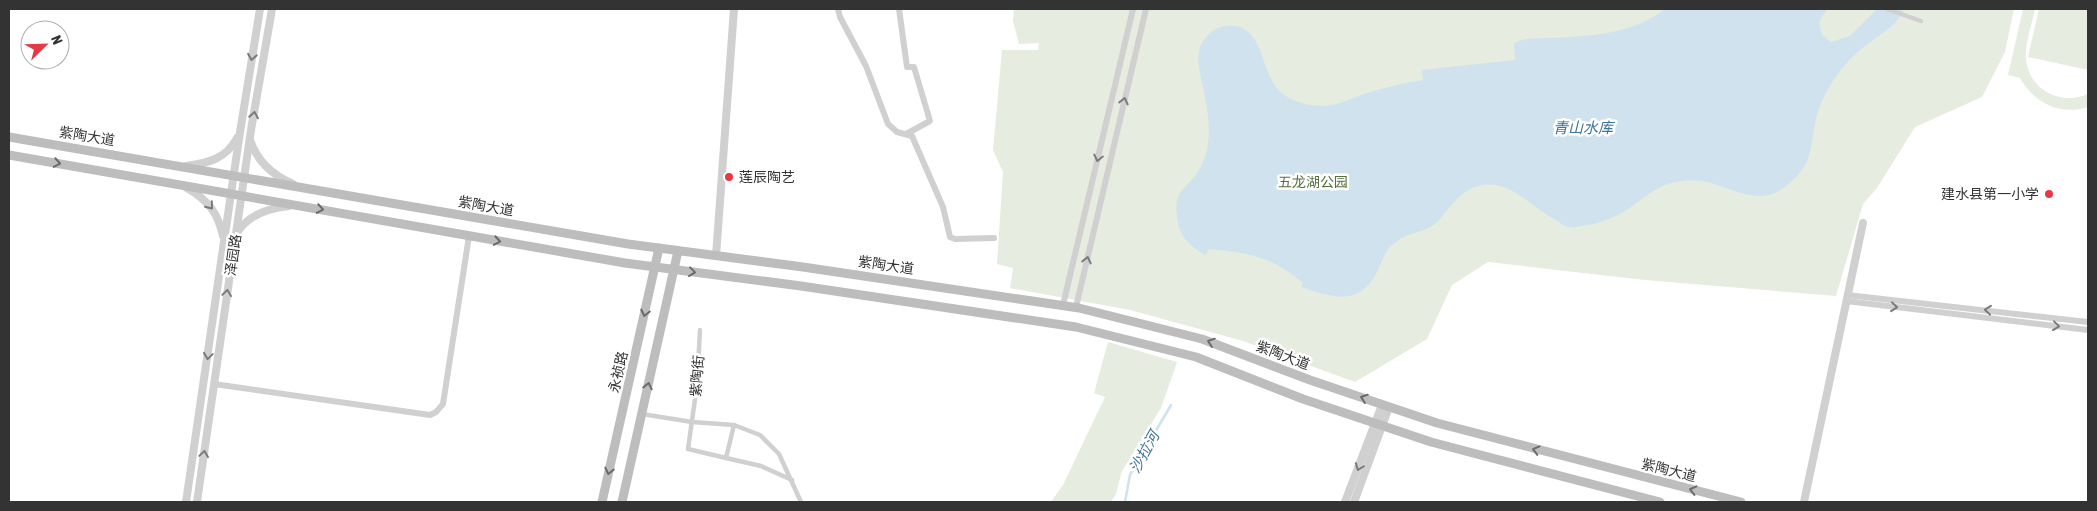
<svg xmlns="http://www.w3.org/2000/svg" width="2097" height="511" font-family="'Asap Condensed','Noto Sans SC',sans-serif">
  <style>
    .green { fill: #e6ecdf }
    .water { fill: #cfe2ee }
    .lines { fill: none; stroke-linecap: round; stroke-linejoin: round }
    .stream { stroke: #cfe2ee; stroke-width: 2.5 }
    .pedestrian { stroke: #d0d0d0; stroke-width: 4.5 }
    .minor { stroke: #d0d0d0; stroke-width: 6 }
    .tertiary { stroke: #d0d0d0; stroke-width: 8 }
    .secondary { stroke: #bdbdbd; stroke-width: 9 }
    .oneway { stroke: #7a7a7a }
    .oneway2 { stroke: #6a6a6a }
    .poi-dot { fill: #e63946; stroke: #fff; stroke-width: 2 }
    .labels { text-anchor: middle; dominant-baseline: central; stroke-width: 5; stroke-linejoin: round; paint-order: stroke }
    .street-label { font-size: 14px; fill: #333; stroke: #fff }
    .poi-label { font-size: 14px; fill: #333; stroke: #fff; text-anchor: start }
    .park-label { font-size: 14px; fill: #56703f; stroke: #fff }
    .water-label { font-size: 15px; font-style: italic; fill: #3f7597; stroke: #fff }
  </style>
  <rect width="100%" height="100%" fill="#fff"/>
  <g class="green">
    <path d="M 1014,9 L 2014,9 L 2005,52 L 1982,97 L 1915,127 L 1877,188 L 1863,204 L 1836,296 L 1645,280 L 1488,262 L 1452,285 L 1427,339 L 1355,382 L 1243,341 L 1130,310 L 1010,288 L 1013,268 L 997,264 L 1003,172 L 993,150 L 1002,50 L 1038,50 L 1039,43 L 1019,44 L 1013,21 Z"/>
    <path d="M 2023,9 L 2035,9 C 2032,24 2025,42 2026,58 C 2028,90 2061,106 2088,94 L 2088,107 C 2060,116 2034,103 2020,78 L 2008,75 Z"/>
    <path d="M 2039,9 L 2088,9 L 2088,70 L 2028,57 Z"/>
    <path d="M 1108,342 L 1177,362 L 1161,408 L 1122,471 L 1116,494 L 1111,502 L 1051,502 L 1063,485 L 1105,397 L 1094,393 Z"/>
  </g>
  <path class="water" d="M 1665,9 L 1827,9 L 1819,22 L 1822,35 L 1831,42 L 1850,36 L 1877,9 L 1904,9 C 1896,27 1880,34 1865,46 C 1847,59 1831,81 1822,101 C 1813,120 1814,140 1808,159 C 1804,170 1790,185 1779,191 C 1757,204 1730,188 1707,182 C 1697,180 1686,180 1676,182 C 1659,185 1649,194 1635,204 C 1620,216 1600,224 1581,226 C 1578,227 1573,228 1570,227 C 1565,227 1560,223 1556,220 C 1533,209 1511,180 1483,185 C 1462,188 1452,205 1439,220 C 1430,231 1415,231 1404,237 C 1399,239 1395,243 1391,246 C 1384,252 1381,265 1376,274 C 1358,307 1331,297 1301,287 L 1303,283 C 1270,256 1251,253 1209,249 L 1206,255 C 1189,246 1178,235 1177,215 C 1176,210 1176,202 1178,197 C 1181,190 1190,182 1195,176 C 1217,146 1208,111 1201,78 C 1199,66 1196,57 1201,45 C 1207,34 1214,27 1227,26 C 1267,22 1258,77 1284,95 C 1296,103 1311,106 1324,106 C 1337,106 1352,98 1364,94 C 1383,88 1403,83 1423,80 L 1422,70 L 1515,60 L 1514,43 L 1525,39 C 1573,36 1625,40 1665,9 Z"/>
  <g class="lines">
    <path class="stream" d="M 1125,502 L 1130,475 L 1171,405"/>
    <g class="pedestrian">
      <path d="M 1887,9 L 1921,21"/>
      <path d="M 700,330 L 697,385 L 688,449 L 726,458"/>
      <path d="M 642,414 L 692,422 L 734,425 L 760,435 L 779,454 L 801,502"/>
      <path d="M 734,425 L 726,458 L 761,466 L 792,480"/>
    </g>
    <g class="minor">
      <path d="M 838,9 L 840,17 L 866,66 L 888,124 L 897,132 L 912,136 L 943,207 L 950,237 L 955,239 L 994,238"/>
      <path d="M 899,9 L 907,67 L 914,67 L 930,121 L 906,134"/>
      <path d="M 1847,295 L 2088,322"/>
      <path d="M 1846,301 L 2088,330"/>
      <path d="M 1063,305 L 1133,9"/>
      <path d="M 1076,307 L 1146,9"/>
      <path d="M 214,384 L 430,415 L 436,412 L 443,404 L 469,236"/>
    </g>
    <g class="tertiary">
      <path d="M 250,140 C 257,161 272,175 293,184"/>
      <path d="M 186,166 C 208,163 226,159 237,138"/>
      <path d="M 187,188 C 208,200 218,213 223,236"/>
      <path d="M 237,233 C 248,215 269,208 289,206"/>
      <path d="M 716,256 L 734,9"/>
      <path d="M 186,502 L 240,132 L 260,9"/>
      <path d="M 197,502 L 251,130 L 272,9"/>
      <path d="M 1345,502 L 1382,405"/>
      <path d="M 1354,502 L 1389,407"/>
      <path d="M 1804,502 L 1863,223"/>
    </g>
    <g class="secondary">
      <path d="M 9,137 L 628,244 L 803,267 L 1079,308 L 1202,339 L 1310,380 L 1437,423 L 1741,502"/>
      <path d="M 9,155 L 625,263 L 801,286 L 1076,327 L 1196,357 L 1303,399 L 1431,442 L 1660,502"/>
      <path d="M 602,502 L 659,248"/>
      <path d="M 622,502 L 678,251"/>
    </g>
  </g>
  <defs><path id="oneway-chevron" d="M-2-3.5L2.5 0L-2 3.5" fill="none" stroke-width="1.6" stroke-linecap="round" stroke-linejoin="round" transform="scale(1.25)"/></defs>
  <g class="oneway">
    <use href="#oneway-chevron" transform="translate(252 57) rotate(100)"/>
    <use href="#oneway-chevron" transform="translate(1124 101) rotate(-77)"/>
    <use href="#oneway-chevron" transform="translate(254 115) rotate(-81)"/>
    <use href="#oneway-chevron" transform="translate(1098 158) rotate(103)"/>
    <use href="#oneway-chevron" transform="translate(210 206) rotate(51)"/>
    <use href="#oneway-chevron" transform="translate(1087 260) rotate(-77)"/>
    <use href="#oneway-chevron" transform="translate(227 293) rotate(-82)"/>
    <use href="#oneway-chevron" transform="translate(1894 307) rotate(6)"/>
    <use href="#oneway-chevron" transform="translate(1988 310) rotate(-174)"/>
    <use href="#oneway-chevron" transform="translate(2056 326) rotate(7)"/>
    <use href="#oneway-chevron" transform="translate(208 356) rotate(98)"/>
    <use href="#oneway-chevron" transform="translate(204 454) rotate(-82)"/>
    <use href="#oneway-chevron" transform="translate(1359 467) rotate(111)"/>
  </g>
  <g class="oneway2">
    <use href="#oneway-chevron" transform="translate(57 163) rotate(10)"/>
    <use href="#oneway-chevron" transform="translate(320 209) rotate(10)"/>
    <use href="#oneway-chevron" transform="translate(497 241) rotate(10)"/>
    <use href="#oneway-chevron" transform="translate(692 272) rotate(7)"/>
    <use href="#oneway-chevron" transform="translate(645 313) rotate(103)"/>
    <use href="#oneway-chevron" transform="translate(1211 342) rotate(-161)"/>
    <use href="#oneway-chevron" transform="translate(648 386) rotate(-77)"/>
    <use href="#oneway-chevron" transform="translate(1364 398) rotate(-161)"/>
    <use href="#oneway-chevron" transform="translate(1536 450) rotate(-165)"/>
    <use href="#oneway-chevron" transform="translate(609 471) rotate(103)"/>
    <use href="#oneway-chevron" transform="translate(1693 490) rotate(-166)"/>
  </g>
  <g class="poi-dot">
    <circle cx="729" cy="177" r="5"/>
    <circle cx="2049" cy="194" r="5"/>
  </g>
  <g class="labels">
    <g class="street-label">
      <text transform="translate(87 136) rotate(9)">紫陶大道</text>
      <text transform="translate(486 206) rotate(10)">紫陶大道</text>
      <text transform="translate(233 255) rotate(-82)">泽园路</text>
      <text transform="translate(886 265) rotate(8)">紫陶大道</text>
      <text transform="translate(1283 355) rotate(21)">紫陶大道</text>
      <text transform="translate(618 372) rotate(-77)">永祯路</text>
      <text transform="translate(697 376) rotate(-85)">紫陶街</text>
      <text transform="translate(1669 470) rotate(14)">紫陶大道</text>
    </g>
    <g class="poi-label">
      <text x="739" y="177">莲辰陶艺</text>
      <text x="2039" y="194" text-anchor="end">建水县第一小学</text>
    </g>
    <g class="park-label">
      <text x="1313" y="182">五龙湖公园</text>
    </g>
    <g class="water-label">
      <text x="1583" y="127">青山水库</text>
      <text transform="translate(1144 452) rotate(-61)">沙拉河</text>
    </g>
  </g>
  <rect width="2097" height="511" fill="none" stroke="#333333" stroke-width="20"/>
  <g transform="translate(45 45) rotate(67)"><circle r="24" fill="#ffffff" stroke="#adadad"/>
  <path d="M0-4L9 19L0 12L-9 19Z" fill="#e63946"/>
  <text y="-8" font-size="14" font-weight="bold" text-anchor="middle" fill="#333333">N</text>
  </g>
</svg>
